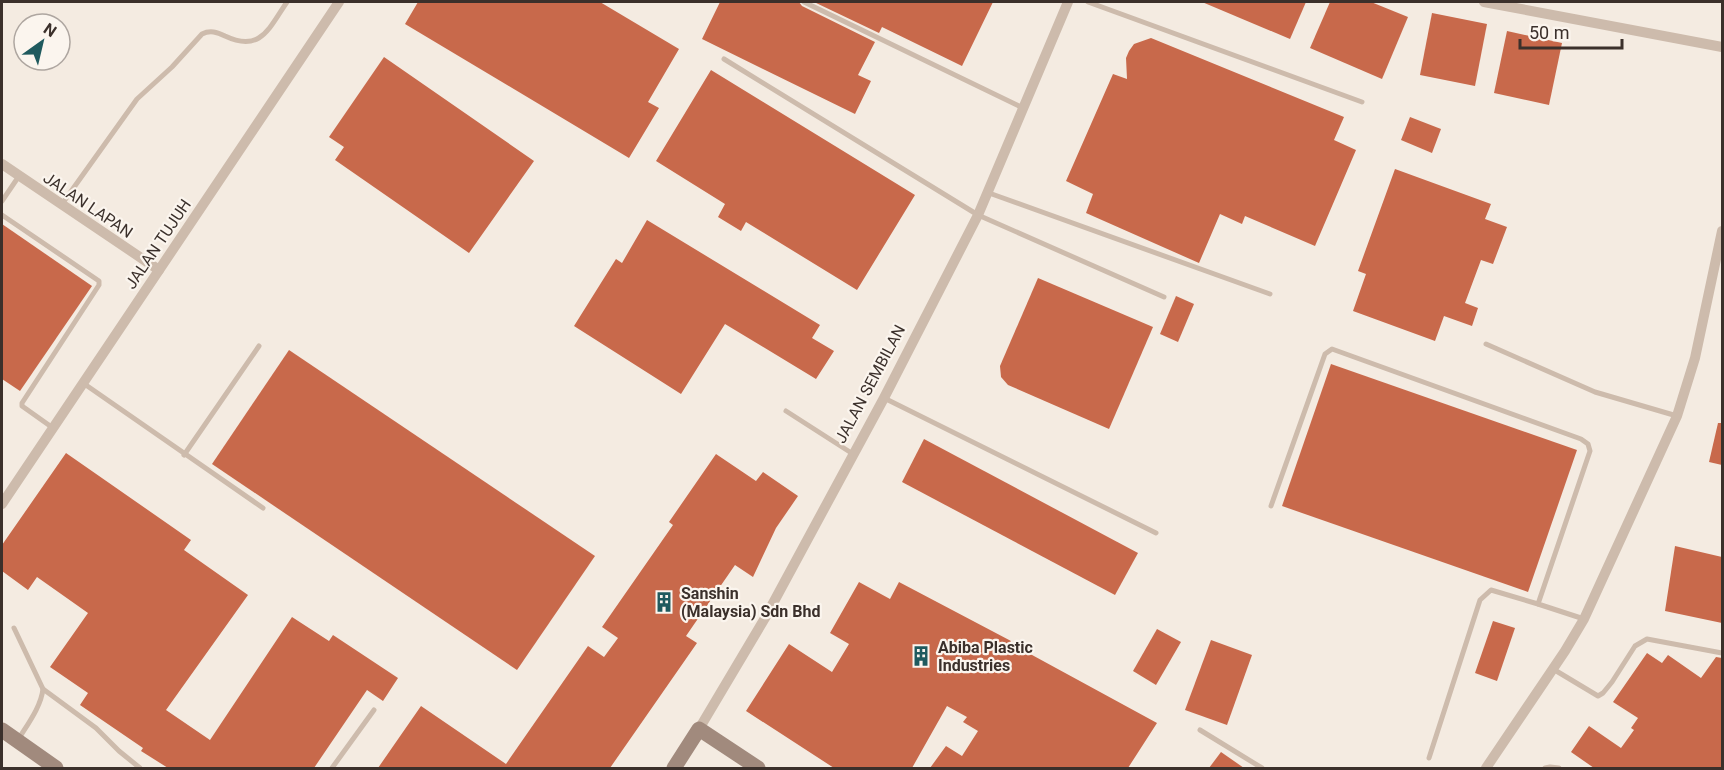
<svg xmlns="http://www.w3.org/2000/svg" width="1724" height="770" font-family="Roboto,sans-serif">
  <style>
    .building { fill: #c8694b }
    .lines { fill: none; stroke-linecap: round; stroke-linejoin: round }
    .service { stroke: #cdbbac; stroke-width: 5 }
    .minor { stroke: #cdbbac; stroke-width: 10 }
    .secondary { stroke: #a18a7d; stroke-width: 15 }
    .labels { text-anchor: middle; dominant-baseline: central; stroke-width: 4.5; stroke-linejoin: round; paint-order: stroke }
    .street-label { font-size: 16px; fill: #3b302b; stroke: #fbf5ee }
    .poi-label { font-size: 16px; font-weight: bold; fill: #3b302b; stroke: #fbf5ee; text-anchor: start }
  </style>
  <rect width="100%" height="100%" fill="#f4ebe1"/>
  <g class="building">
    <path d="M 418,2 L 600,2 L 679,49 L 648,102 L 659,108 L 629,158 L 405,24 Z"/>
    <path d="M 720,2 L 799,2 L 802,6 L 875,42 L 858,75 L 871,81 L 855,114 L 702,39 Z"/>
    <path d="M 814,2 L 993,2 L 962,66 L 882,27 L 879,33 Z"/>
    <path d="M 1202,2 L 1306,2 L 1290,39 Z"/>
    <path d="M 1330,2 L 1371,2 L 1408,17 L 1382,79 L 1310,48 Z"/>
    <path d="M 1432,13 L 1487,24 L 1475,86 L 1420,75 Z"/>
    <path d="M 1507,31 L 1562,43 L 1549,105 L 1494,93 Z"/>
    <path d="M 1151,38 L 1344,117 L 1334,140 L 1356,150 L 1315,246 L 1245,216 L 1242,224 L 1220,214 L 1199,263 L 1086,213 L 1093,194 L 1066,181 L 1113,74 L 1127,79 L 1126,58 L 1129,51 L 1134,44 Z"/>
    <path d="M 384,57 L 534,161 L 469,253 L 335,160 L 344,147 L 329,137 Z"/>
    <path d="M 711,70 L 915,195 L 857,290 L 746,222 L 741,231 L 718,217 L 725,204 L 656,161 Z"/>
    <path d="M 1410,117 L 1441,129 L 1432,153 L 1401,140 Z"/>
    <path d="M 1395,169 L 1491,204 L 1485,219 L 1507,227 L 1493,264 L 1481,260 L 1465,303 L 1478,308 L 1472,326 L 1444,316 L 1435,341 L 1353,311 L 1366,274 L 1358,271 Z"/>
    <path d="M 647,220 L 820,325 L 812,338 L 834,351 L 816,379 L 725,324 L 681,394 L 574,326 L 616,259 L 622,263 Z"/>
    <path d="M 2,224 L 92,286 L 20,391 L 2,379 Z"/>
    <path d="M 1038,278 L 1153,327 L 1109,429 L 1008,385 L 1001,377 L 1000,366 Z"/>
    <path d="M 1176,296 L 1194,304 L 1178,342 L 1160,334 Z"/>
    <path d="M 289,350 L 595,556 L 517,670 L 212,464 Z"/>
    <path d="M 1331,364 L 1577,450 L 1528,592 L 1282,506 Z"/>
    <path d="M 1718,423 L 1722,423 L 1722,465 L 1709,462 Z"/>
    <path d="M 924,439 L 1138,553 L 1115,595 L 902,482 Z"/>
    <path d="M 66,453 L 191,540 L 184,550 L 248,595 L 166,710 L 210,740 L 292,617 L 329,641 L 333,635 L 398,678 L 383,701 L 367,690 L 314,768 L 168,768 L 141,751 L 143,748 L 80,705 L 88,693 L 50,667 L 88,613 L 37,577 L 28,590 L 2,571 L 2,545 Z"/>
    <path d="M 716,454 L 756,481 L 763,472 L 798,496 L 776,528 L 753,577 L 735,565 L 686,636 L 697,643 L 610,768 L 378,768 L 421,706 L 506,764 L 588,646 L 604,657 L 618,638 L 602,627 L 673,525 L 669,522 Z"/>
    <path d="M 1675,546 L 1722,557 L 1722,623 L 1665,611 Z"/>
    <path d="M 859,582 L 890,599 L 899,582 L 1011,641 L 1010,643 L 1157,723 L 1128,768 L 930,768 L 946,746 L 962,756 L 978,731 L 963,722 L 967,717 L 947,706 L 912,768 L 834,768 L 746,711 L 789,644 L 832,672 L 849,644 L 830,633 Z"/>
    <path d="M 1493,621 L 1515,628 L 1497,681 L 1475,673 Z"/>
    <path d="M 1157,629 L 1181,642 L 1156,685 L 1133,671 Z"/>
    <path d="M 1211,640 L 1252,655 L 1227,725 L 1185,710 Z"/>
    <path d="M 1647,653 L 1662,663 L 1668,655 L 1701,678 L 1716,657 L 1722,658 L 1722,768 L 1594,768 L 1571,752 L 1589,726 L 1621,748 L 1634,730 L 1631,728 L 1638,718 L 1613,702 Z"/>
    <path d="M 1221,752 L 1244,768 L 1209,768 Z"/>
  </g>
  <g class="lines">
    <g class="service">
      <path d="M 804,2 L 1023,108"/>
      <path d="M 1088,2 L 1362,102"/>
      <path d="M 724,59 L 978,215 L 1164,297"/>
      <path d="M 989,193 L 1270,294"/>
      <path d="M 2,201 L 19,176"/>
      <path d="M 62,204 L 137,99 L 172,67 L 202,34 C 210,30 217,32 225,36 C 261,53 269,28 287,2"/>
      <path d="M 2,215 L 99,281 L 99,285 L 22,403 L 22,406 L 53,428"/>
      <path d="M 1486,344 L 1595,392 L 1677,416"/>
      <path d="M 83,383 L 263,508"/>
      <path d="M 884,398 L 1156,533"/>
      <path d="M 786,411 L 853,454"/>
      <path d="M 184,455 L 259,346"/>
      <path d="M 1271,506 L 1325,354 L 1332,349 L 1581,439 L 1588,444 L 1590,451 L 1538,604 L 1584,619"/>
      <path d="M 14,628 L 43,689 C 41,707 27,725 18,740"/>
      <path d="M 1553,669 L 1598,696 L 1603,693 L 1612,682 L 1635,646 L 1647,639 L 1722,653"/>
      <path d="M 43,689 L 96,728 L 119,751 L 140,768"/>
      <path d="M 1200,730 L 1262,768"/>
      <path d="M 1429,758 L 1480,600 L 1491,590 L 1538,604"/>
      <path d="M 332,768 L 374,710"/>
      <path d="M 1545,768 L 1550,767 L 1559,768"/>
    </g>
    <g class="minor">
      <path d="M 1484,2 L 1722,47"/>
      <path d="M 2,164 L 159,270"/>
      <path d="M 2,504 L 339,2"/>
      <path d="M 699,729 L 765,618 L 884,398 L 978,215 L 1068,2"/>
      <path d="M 1486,768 L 1565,651 L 1584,619 L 1677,416 L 1695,358 L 1722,231"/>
    </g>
    <g class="secondary">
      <path d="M 2,730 L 56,768"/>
      <path d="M 674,768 L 699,729 L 758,768"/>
    </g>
  </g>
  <defs>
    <g id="building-bare" transform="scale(1.62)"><path d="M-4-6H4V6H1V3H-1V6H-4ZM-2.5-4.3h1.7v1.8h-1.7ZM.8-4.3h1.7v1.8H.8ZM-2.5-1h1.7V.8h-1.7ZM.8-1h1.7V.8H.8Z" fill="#1f5a5e" stroke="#fbf5ee" stroke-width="2.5" paint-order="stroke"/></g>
  </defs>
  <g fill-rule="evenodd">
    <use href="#building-bare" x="664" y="602"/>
    <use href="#building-bare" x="921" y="656"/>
  </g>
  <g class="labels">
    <g class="street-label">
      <text transform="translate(88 205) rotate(34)">JALAN LAPAN</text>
      <text transform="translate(158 244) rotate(-56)">JALAN TUJUH</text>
      <text transform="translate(870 384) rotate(-62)">JALAN SEMBILAN</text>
    </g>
    <g class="poi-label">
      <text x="681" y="593">Sanshin<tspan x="681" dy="18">(Malaysia) Sdn Bhd</tspan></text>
      <text x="938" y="647">Abiba Plastic<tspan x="938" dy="18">Industries</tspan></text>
    </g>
  </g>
  <rect width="1724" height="770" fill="none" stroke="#3b302b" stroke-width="6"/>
  <g transform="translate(42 42) rotate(34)"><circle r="28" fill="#fbf5ee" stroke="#aea6a0" stroke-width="1.5"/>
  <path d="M0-4.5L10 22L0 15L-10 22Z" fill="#1f5a5e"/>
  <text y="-9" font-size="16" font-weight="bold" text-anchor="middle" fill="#3b302b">N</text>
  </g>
  <path d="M1520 39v9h102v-9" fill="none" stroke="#3b302b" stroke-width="3"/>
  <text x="1529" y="39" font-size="18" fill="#3b302b" stroke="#fbf5ee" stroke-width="4.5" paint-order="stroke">50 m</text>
</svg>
